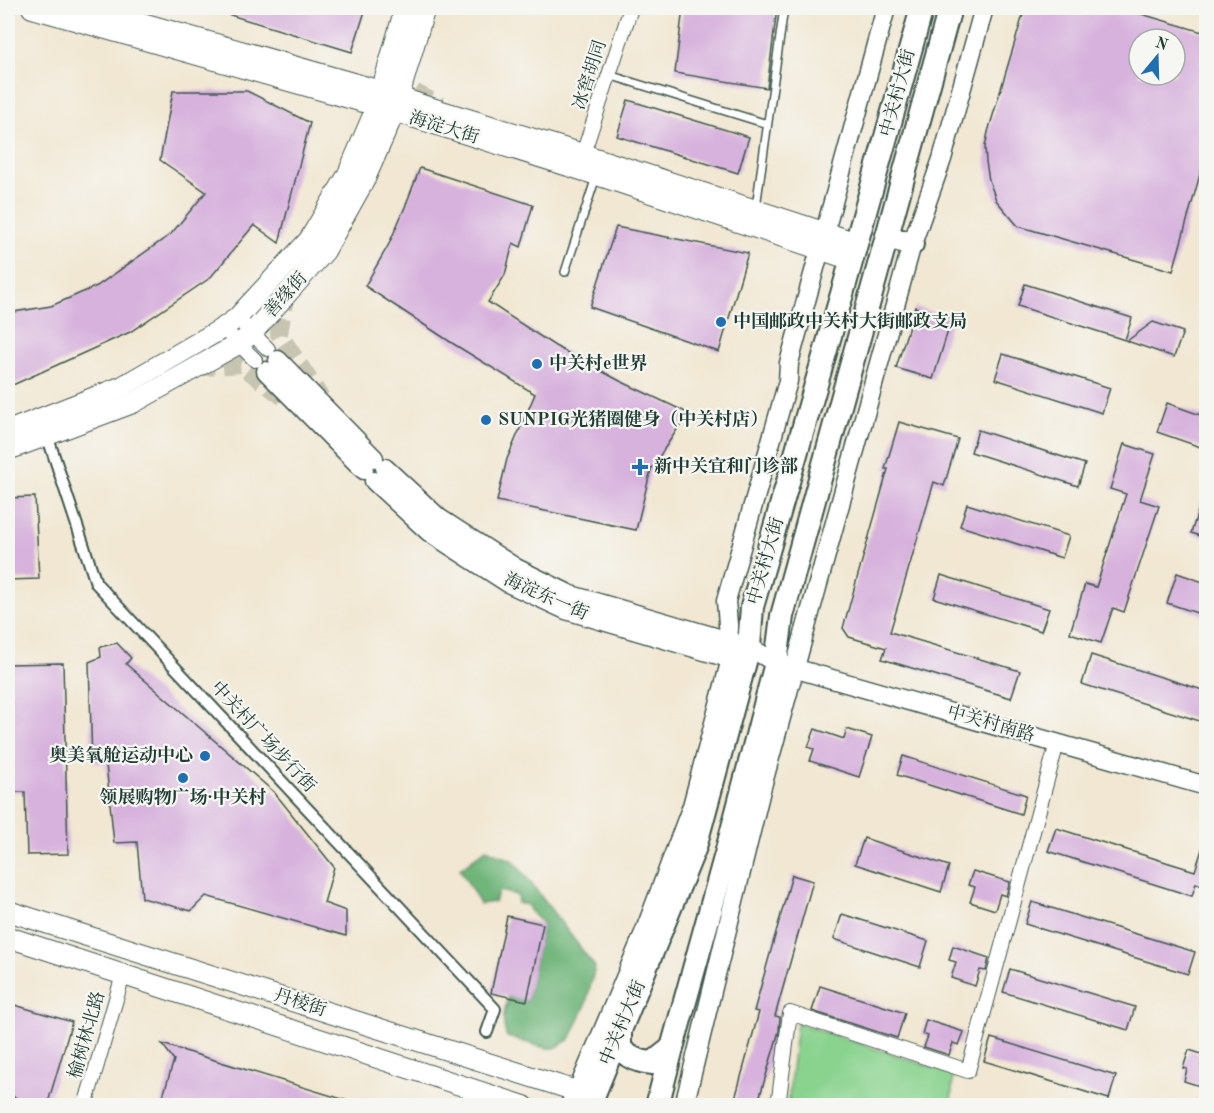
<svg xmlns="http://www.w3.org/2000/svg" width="1214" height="1113" font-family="'Old Standard TT','Noto Serif SC',serif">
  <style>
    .green { fill: #8ad38f; stroke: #548862; stroke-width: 1.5 }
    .forest { fill: #6fb57a; stroke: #477957; stroke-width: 1.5 }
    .building { fill: #d7b2dd; fill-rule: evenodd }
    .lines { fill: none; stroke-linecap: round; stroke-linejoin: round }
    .tertiary-tunnel { stroke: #c7c5b2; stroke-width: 18; stroke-dasharray: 18 9; stroke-linecap: butt }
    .service-casing { stroke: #3e564c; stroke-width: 10 }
    .pedestrian-casing { stroke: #3e564c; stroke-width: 14 }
    .minor-casing { stroke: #3e564c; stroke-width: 16 }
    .tertiary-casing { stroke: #3e564c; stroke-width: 21 }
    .secondary-casing { stroke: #3e564c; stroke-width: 22 }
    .primary-casing { stroke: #3e564c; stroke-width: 26 }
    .service { stroke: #fff; stroke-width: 7 }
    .pedestrian { stroke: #fff; stroke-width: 10 }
    .minor { stroke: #fff; stroke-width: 14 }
    .tertiary { stroke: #fff; stroke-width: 18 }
    .secondary { stroke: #fff; stroke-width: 20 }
    .primary { stroke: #fff; stroke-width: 22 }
    .poi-dot { fill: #1f6fb2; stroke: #f6f6f2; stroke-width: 2 }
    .labels { text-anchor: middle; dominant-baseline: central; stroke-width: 4.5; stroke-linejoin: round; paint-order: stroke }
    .street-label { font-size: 18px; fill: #1f3d34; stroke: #f6f6f2 }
    .poi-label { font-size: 18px; font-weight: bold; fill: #1f3d34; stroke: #f6f6f2; text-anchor: start }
  </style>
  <rect width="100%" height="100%" fill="#f6f6f2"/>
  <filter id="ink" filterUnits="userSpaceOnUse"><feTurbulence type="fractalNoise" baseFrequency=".0167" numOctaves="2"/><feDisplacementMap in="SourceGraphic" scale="12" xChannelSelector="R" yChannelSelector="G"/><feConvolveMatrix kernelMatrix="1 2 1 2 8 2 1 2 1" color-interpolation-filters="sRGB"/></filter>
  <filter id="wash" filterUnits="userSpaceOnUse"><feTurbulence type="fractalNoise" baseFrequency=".008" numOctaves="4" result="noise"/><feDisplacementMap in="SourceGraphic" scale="24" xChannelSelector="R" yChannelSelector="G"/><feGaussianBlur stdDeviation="1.35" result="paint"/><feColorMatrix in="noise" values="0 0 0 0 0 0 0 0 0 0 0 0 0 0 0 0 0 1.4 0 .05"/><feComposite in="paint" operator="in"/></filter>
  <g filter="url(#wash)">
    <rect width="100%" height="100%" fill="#f1e7d2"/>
    <path class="green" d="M 797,1023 L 953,1074 L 951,1105 L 788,1105 Z"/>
    <path class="forest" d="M 486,849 L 514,861 L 595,967 L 585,1007 L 570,1039 L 555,1048 L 546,1048 L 507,1037 C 501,1021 504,1013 508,997 L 527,1001 L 543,924 L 530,911 L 528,905 L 518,903 L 517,895 L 499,891 L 494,902 L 480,904 L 460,869 Z"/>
    <g id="blocks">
      <g class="building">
        <path d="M 215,8 L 366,8 L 352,52 L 214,10 Z"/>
        <path d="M 683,8 L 777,8 L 767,88 L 675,73 Z"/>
        <path d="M 1025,8 L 1121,8 L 1206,33 L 1206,153 L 1173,271 L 1018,226 L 996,200 L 989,180 L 986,162 L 985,147 L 988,132 ZM 1139,39 L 1175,39 L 1175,75 L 1139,75 Z"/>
        <path d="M 173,91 L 247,91 L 310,123 L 279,243 L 254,225 L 210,278 L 130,332 L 15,384 L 8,385 L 8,313 L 51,306 L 97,286 L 171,234 L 206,192 L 160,160 Z"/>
        <path d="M 628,100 L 749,137 L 738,173 L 617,136 Z"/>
        <path d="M 420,168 L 533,205 L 521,247 L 513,243 L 505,275 L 488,302 L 555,346 L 620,381 L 688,413 L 651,469 L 636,530 L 497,501 L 507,459 L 535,394 L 452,343 L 365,286 L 389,244 L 405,207 Z"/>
        <path d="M 616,227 L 748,253 L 719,352 L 590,307 Z"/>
        <path d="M 1025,284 L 1132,318 L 1125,340 L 1018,306 Z"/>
        <path d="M 915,307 L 952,318 L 933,379 L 896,368 Z"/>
        <path d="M 1153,322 L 1183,332 L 1174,357 L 1127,341 Z"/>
        <path d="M 1003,354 L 1110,388 L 1102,413 L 995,379 Z"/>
        <path d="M 1167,403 L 1206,417 L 1206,449 L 1157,432 Z"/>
        <path d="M 899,422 L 958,439 L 944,486 L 934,482 L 890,632 L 1020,671 L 1011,698 L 882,659 L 886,648 L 849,637 L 843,628 L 888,469 L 885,469 Z"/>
        <path d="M 978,430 L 1085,464 L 1078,486 L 971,452 Z"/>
        <path d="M 1124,444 L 1155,454 L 1140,500 L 1159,506 L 1124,612 L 1113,608 L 1101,643 L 1070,633 L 1085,584 L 1096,587 L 1126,494 L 1110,489 Z"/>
        <path d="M 1204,493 L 1206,493 L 1206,538 L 1191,533 Z"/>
        <path d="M 35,497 L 39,579 L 8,580 L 8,498 Z"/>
        <path d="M 967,504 L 1069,536 L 1062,558 L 960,526 Z"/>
        <path d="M 1177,573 L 1206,583 L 1206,616 L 1167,603 Z"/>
        <path d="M 941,575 L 1049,609 L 1041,631 L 934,598 Z"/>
        <path d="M 117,643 L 131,658 L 126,664 L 274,792 L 334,867 L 324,903 L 346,911 L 346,936 L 206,896 L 191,911 L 142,898 L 137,842 L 114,843 L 106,764 L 92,762 L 89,662 L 101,657 L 100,647 Z"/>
        <path d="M 1091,655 L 1206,691 L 1206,723 L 1082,684 Z"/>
        <path d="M 63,663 L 68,854 L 27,855 L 25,792 L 8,792 L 8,664 Z"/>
        <path d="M 815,729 L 844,739 L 847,729 L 872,737 L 859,777 L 810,761 L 814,749 L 808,747 Z"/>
        <path d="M 903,756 L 1026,795 L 1021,814 L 897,775 Z"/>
        <path d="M 1056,828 L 1195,871 L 1204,843 L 1206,844 L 1206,887 L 1196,883 L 1192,896 L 1048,851 Z"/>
        <path d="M 864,838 L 949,866 L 941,892 L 855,864 Z"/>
        <path d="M 973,871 L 1010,882 L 1006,896 L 1000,894 L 995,910 L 970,902 L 975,887 L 968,885 Z"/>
        <path d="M 792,875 L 813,881 L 775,1016 L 780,1017 L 779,1031 L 757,1106 L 733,1106 L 759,1012 L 754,1011 Z"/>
        <path d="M 1032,902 L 1195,952 L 1188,974 L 1025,924 Z"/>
        <path d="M 842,914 L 928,941 L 920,967 L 834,939 Z"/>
        <path d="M 507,916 L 543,924 L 527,1001 L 491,993 Z"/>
        <path d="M 953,946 L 989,958 L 986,971 L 980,970 L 975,986 L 951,978 L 956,962 L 949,960 Z"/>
        <path d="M 1010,969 L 1135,1007 L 1128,1030 L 1003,992 Z"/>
        <path d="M 820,986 L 905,1013 L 897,1038 L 812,1011 Z"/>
        <path d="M 8,1003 L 72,1022 L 47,1106 L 41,1106 L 8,1095 Z"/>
        <path d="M 926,1020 L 964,1032 L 959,1045 L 953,1043 L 949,1055 L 924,1047 L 928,1036 L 922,1034 Z"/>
        <path d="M 991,1038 L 1116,1076 L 1109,1099 L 984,1061 Z"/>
        <path d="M 162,1044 L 355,1103 L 354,1106 L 160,1106 L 174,1060 Z"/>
        <path d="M 1189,1050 L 1205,1055 L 1201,1066 L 1206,1068 L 1206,1088 L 1184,1081 L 1187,1069 L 1183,1068 Z"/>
      </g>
    </g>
  </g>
  <g filter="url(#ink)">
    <use href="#blocks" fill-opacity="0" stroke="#3e564c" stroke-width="1.5"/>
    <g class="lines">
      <g class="tertiary-tunnel">
        <path d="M 403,69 C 400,90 424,97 440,105"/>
        <path d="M 286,291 L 279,334 L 321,398"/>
        <path d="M 196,368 L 240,364 L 286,399"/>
        <path d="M 153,378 L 218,345 L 240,322"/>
      </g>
      <g class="service-casing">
        <g id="service">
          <path d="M 609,75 L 767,124"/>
          <path d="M 756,207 L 784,8"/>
          <path d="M 565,272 L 596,177"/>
        </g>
      </g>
      <g class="pedestrian-casing">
        <path id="pedestrian" d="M 47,435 L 96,583 L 495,1009 L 487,1032"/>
      </g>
      <g class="minor-casing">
        <g id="minor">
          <path d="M 588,161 L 583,154 L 631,8"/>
          <path d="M 237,318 L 268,349"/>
          <path d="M 223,328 L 255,360"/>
          <path d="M 85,1106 L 123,975"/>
          <path d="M 778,1106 L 790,1013 L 968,1071 L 1057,743"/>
        </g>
      </g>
      <g class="tertiary-casing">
        <g id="tertiary">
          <path d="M 278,360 L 374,458"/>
          <path d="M 266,371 L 364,470"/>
          <path d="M 385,468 L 439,518 L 516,568 L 571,595 L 749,647 L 776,663 L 1206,786"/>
          <path d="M 374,481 L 429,532 L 508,583 L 566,610 L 742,662"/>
          <path d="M 569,1106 L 577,1092 L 644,933 L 692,806 L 731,659 L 726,601 L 788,381 L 789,363 L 886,8"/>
          <path d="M 684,1106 L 761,790 L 912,244 L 942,159 L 984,8"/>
        </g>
      </g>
      <g class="secondary-casing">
        <g id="secondary">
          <path d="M 32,8 L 377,106 L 597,175 L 852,260"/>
          <path d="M 90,8 L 381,91 L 422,105 L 583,154 L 857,243"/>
          <path d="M 8,431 L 123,386 L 223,328 L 237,318 L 247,307 L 309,240 L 347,176 L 377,106 L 405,8"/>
          <path d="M 8,450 L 133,403 L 240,343 L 252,333 L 325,251 L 364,181 L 394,113 L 425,8"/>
          <path d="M 8,911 L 592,1096"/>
          <path d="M 8,937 L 524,1106"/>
        </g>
      </g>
      <g class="primary-casing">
        <g id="primary">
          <path d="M 887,237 L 912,244"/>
          <path d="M 620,1032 L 620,1049 C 630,1058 639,1062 653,1063 L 672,1048"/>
          <path d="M 589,1106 L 695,847 L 749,647 L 752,607 L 846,280 L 922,8"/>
          <path d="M 657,1106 L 672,1048 L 726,854 L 776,663 L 782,616 L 950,8"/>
        </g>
      </g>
      <use href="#service" class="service"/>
      <use href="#pedestrian" class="pedestrian"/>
      <use href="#minor" class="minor"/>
      <use href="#tertiary" class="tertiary"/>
      <use href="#secondary" class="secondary"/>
      <use href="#primary" class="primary"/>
    </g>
  </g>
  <g class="poi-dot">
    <circle cx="721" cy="322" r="6"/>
    <circle cx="537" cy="364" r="6"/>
    <circle cx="486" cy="420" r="6"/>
    <path d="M637 458h6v6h6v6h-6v6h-6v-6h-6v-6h6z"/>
    <circle cx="205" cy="756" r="6"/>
    <circle cx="183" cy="778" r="6"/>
  </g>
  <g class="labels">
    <g class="street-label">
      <text transform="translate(590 75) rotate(-72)">冰窖胡同</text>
      <text transform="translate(898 93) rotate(-75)">中关村大街</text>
      <text transform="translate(444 128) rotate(17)">海淀大街</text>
      <text transform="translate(286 295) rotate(-48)">善缘街</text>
      <text transform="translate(766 561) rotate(-74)">中关村大街</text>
      <text transform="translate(546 597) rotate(24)">海淀东一街</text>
      <text transform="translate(991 724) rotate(16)">中关村南路</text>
      <text transform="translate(263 737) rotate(47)">中关村广场步行街</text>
      <text transform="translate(300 1003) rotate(18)">丹棱街</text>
      <text transform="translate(623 1023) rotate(-67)">中关村大街</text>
      <text transform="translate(87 1035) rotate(-74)">榆树林北路</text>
    </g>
    <g class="poi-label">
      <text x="733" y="322">中国邮政中关村大街邮政支局</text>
      <text x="549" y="364">中关村e世界</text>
      <text x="498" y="420">SUNPIG光猪圈健身（中关村店）</text>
      <text x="654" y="467">新中关宜和门诊部</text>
      <text x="193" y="756" text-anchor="end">奥美氧舱运动中心</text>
      <text x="183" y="798" text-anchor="middle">领展购物广场·中关村</text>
    </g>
  </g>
  <rect width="1214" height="1113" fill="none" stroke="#f6f6f2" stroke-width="30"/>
  <g transform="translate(1157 57) rotate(19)"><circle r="28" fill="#f6f6f2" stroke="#a0aca6" stroke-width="1.5"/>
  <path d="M0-4.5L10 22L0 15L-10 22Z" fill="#1f6fb2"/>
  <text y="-9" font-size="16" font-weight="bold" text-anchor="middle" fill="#1f3d34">N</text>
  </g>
</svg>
